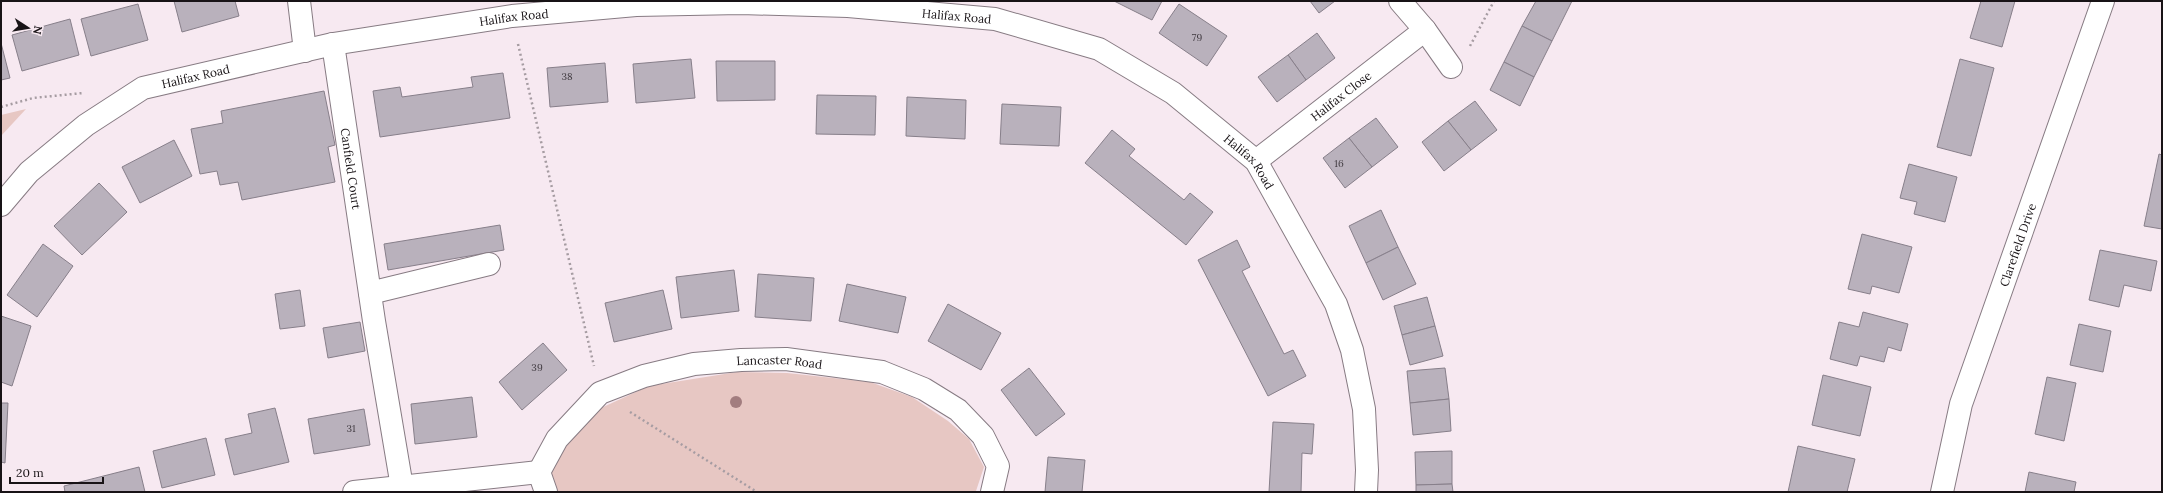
<svg xmlns="http://www.w3.org/2000/svg" width="2163" height="493" font-family="Lora,serif">
  <style>
    .green { fill: #e7c7c3 }
    .building { fill: #b9b1bc; stroke: #877f8a }
    .lines { fill: none; stroke-linecap: round; stroke-linejoin: round }
    .minor-casing { stroke: #877b83; stroke-width: 24 }
    .path { stroke: #a69ca2; stroke-width: 2.5; stroke-dasharray: 2 3; stroke-linecap: butt }
    .minor { stroke: #fff; stroke-width: 22 }
    .tree { fill: #a27d7f }
    .labels { text-anchor: middle; dominant-baseline: central; stroke-width: 3.5; stroke-linejoin: round; paint-order: stroke }
    .number-label { font-size: 10px; fill: #403a40 }
    .street-label { font-size: 12px; fill: #181316; stroke: #f7e9f1 }
  </style>
  <rect width="100%" height="100%" fill="#f7e9f1"/>
  <g class="green">
    <path d="M 26,109 L 1,136 L 1,115 Z"/>
    <path d="M 737,372 L 787,373 L 870,382 L 912,397 L 948,421 L 969,439 L 984,467 L 976,491 L 556,492 L 549,473 L 568,440 L 601,408 L 649,386 Z"/>
  </g>
  <g class="building">
    <path d="M 174,1 L 235,1 L 239,16 L 182,32 Z"/>
    <path d="M 1114,1 L 1162,1 L 1152,20 Z"/>
    <path d="M 1310,1 L 1335,1 L 1319,13 Z"/>
    <path d="M 1536,1 L 1572,1 L 1552,41 L 1522,26 Z"/>
    <path d="M 1981,1 L 2015,1 L 2002,47 L 1970,38 Z"/>
    <path d="M 138,4 L 148,40 L 91,56 L 81,19 Z"/>
    <path d="M 1179,4 L 1227,36 L 1207,66 L 1159,33 Z"/>
    <path d="M 70,19 L 79,55 L 22,71 L 12,35 Z"/>
    <path d="M 1522,26 L 1552,41 L 1534,77 L 1504,62 Z"/>
    <path d="M 1317,33 L 1335,58 L 1306,80 L 1288,55 Z"/>
    <path d="M 1,43 L 10,78 L 1,80 Z"/>
    <path d="M 1288,55 L 1306,80 L 1277,102 L 1258,77 Z"/>
    <path d="M 691,59 L 695,98 L 636,103 L 633,64 Z"/>
    <path d="M 1960,59 L 1994,68 L 1971,156 L 1937,147 Z"/>
    <path d="M 716,61 L 775,61 L 775,100 L 717,101 Z"/>
    <path d="M 1504,62 L 1534,77 L 1520,106 L 1490,90 Z"/>
    <path d="M 605,63 L 608,102 L 550,107 L 547,68 Z"/>
    <path d="M 503,73 L 510,118 L 380,137 L 373,91 L 400,87 L 402,97 L 473,87 L 471,77 Z"/>
    <path d="M 324,91 L 335,145 L 328,147 L 335,182 L 242,200 L 238,182 L 220,185 L 217,171 L 200,174 L 191,129 L 223,123 L 221,111 Z"/>
    <path d="M 817,95 L 876,96 L 875,135 L 816,134 Z"/>
    <path d="M 907,97 L 966,100 L 965,139 L 906,136 Z"/>
    <path d="M 1475,101 L 1497,130 L 1471,150 L 1448,121 Z"/>
    <path d="M 1002,104 L 1061,107 L 1059,146 L 1000,144 Z"/>
    <path d="M 1376,118 L 1398,147 L 1372,167 L 1349,138 Z"/>
    <path d="M 1448,121 L 1471,150 L 1444,171 L 1422,142 Z"/>
    <path d="M 1112,130 L 1135,149 L 1129,156 L 1184,200 L 1190,193 L 1213,212 L 1186,245 L 1085,163 Z"/>
    <path d="M 1349,138 L 1372,167 L 1345,188 L 1323,158 Z"/>
    <path d="M 174,140 L 192,176 L 140,203 L 122,167 Z"/>
    <path d="M 2159,154 L 2162,155 L 2162,229 L 2144,226 Z"/>
    <path d="M 1909,164 L 1957,177 L 1945,222 L 1914,214 L 1917,202 L 1900,198 Z"/>
    <path d="M 99,183 L 127,212 L 82,255 L 54,226 Z"/>
    <path d="M 1381,210 L 1398,247 L 1366,263 L 1349,226 Z"/>
    <path d="M 500,225 L 504,250 L 388,270 L 384,244 Z"/>
    <path d="M 1862,234 L 1912,247 L 1899,293 L 1872,286 L 1870,294 L 1848,289 Z"/>
    <path d="M 1237,240 L 1250,267 L 1242,271 L 1284,354 L 1293,350 L 1306,376 L 1268,396 L 1198,260 Z"/>
    <path d="M 43,244 L 73,266 L 37,317 L 7,295 Z"/>
    <path d="M 1398,247 L 1416,284 L 1383,300 L 1366,263 Z"/>
    <path d="M 2100,250 L 2157,261 L 2151,291 L 2124,285 L 2119,307 L 2089,300 Z"/>
    <path d="M 734,270 L 739,311 L 681,318 L 676,277 Z"/>
    <path d="M 758,274 L 814,278 L 811,321 L 755,317 Z"/>
    <path d="M 847,284 L 906,297 L 898,333 L 839,321 Z"/>
    <path d="M 300,290 L 305,326 L 280,329 L 275,294 Z"/>
    <path d="M 663,290 L 672,329 L 614,342 L 605,303 Z"/>
    <path d="M 1427,297 L 1435,326 L 1402,335 L 1394,306 Z"/>
    <path d="M 948,304 L 1001,333 L 981,370 L 928,341 Z"/>
    <path d="M 1863,312 L 1908,324 L 1901,351 L 1888,347 L 1884,362 L 1860,356 L 1857,366 L 1830,359 L 1839,322 L 1859,327 Z"/>
    <path d="M 1,316 L 31,326 L 12,386 L 1,382 Z"/>
    <path d="M 360,322 L 365,351 L 328,358 L 323,328 Z"/>
    <path d="M 2079,324 L 2111,331 L 2103,372 L 2070,365 Z"/>
    <path d="M 1435,326 L 1443,356 L 1410,365 L 1402,335 Z"/>
    <path d="M 543,343 L 567,370 L 522,410 L 499,382 Z"/>
    <path d="M 1029,368 L 1065,414 L 1036,436 L 1001,390 Z"/>
    <path d="M 1445,368 L 1449,399 L 1410,403 L 1407,371 Z"/>
    <path d="M 1823,375 L 1871,387 L 1860,436 L 1812,425 Z"/>
    <path d="M 2047,377 L 2076,383 L 2064,441 L 2035,434 Z"/>
    <path d="M 472,397 L 477,437 L 415,444 L 411,404 Z"/>
    <path d="M 1449,399 L 1451,431 L 1413,435 L 1410,403 Z"/>
    <path d="M 1,403 L 8,403 L 5,463 L 1,462 Z"/>
    <path d="M 275,408 L 289,462 L 234,475 L 225,439 L 252,433 L 248,414 Z"/>
    <path d="M 364,409 L 370,445 L 314,454 L 308,419 Z"/>
    <path d="M 1273,422 L 1314,424 L 1312,454 L 1302,453 L 1301,492 L 1269,492 Z"/>
    <path d="M 206,438 L 215,475 L 162,488 L 153,451 Z"/>
    <path d="M 1798,446 L 1855,459 L 1847,492 L 1788,492 Z"/>
    <path d="M 1452,451 L 1452,484 L 1416,485 L 1415,452 Z"/>
    <path d="M 1048,457 L 1085,460 L 1082,492 L 1045,492 Z"/>
    <path d="M 139,467 L 145,492 L 65,492 L 64,486 Z"/>
    <path d="M 2029,472 L 2076,482 L 2074,492 L 2025,492 Z"/>
    <path d="M 1452,484 L 1453,492 L 1416,492 L 1416,485 Z"/>
  </g>
  <g class="lines">
    <g class="minor-casing">
      <g id="minor">
        <path d="M 299,1 L 305,51"/>
        <path d="M 1400,1 L 1425,30 L 1451,67"/>
        <path id="s1" d="M 333,44 L 374,321 L 402,487"/>
        <path id="s2" d="M 1256,161 L 1425,30"/>
        <path id="s3" d="M 1,205 L 29,172 L 86,125 L 143,88 L 333,44 L 512,16 L 636,5 L 741,3 L 848,6 L 995,19 L 1099,49 L 1173,93 L 1256,161 L 1336,304 L 1352,350 L 1364,409 L 1367,470 L 1366,492"/>
        <path d="M 370,293 L 489,264"/>
        <path d="M 354,492 L 539,472"/>
        <path id="s4" d="M 546,492 L 539,472 L 557,439 L 600,393 L 644,376 L 694,364 L 741,360 L 786,359 L 882,372 L 924,389 L 958,410 L 983,436 L 998,466 L 992,492"/>
        <path id="s5" d="M 1942,492 L 1961,404 L 2103,1"/>
      </g>
    </g>
    <g class="path">
      <path d="M 518,44 L 594,366"/>
      <path d="M 1470,46 L 1494,1"/>
      <path d="M 1,107 L 33,98 L 83,93"/>
      <path d="M 630,412 L 757,492"/>
    </g>
    <use href="#minor" class="minor"/>
  </g>
  <circle class="tree" cx="736" cy="402" r="6"/>
  <g class="labels">
    <g class="number-label">
      <text x="1197" y="37">79</text>
      <text x="567" y="76">38</text>
      <text x="1339" y="163">16</text>
      <text x="537" y="367">39</text>
      <text x="351" y="428">31</text>
    </g>
    <g class="street-label">
      <text stroke="none"><textPath href="#s3" startOffset="1007">Halifax Road</textPath></text>
      <text stroke="none"><textPath href="#s3" startOffset="563">Halifax Road</textPath></text>
      <text stroke="none"><textPath href="#s3" startOffset="239">Halifax Road</textPath></text>
      <text stroke="none"><textPath href="#s2" startOffset="107">Halifax Close</textPath></text>
      <text stroke="none"><textPath href="#s3" startOffset="1343">Halifax Road</textPath></text>
      <text stroke="none"><textPath href="#s1" startOffset="126">Canfield Court</textPath></text>
      <text stroke="none"><textPath href="#s5" startOffset="259">Clarefield Drive</textPath></text>
      <text stroke="none"><textPath href="#s4" startOffset="306">Lancaster Road</textPath></text>
    </g>
  </g>
  <rect width="2163" height="493" fill="none" stroke="#181316" stroke-width="4"/>
  <g transform="translate(28 28) rotate(102)" stroke="#f7e9f1" stroke-width="3" paint-order="stroke">
  <path d="M0-3L7 15L0 10L-7 15Z" fill="#181316"/>
  <text y="-6" font-size="11" font-weight="bold" text-anchor="middle" fill="#181316">N</text>
  </g>
  <path d="M10 477v6h93v-6" fill="none" stroke="#181316" stroke-width="2"/>
  <text x="16" y="477" font-size="12" fill="#181316" stroke="#f7e9f1" stroke-width="3" paint-order="stroke">20 m</text>
</svg>
